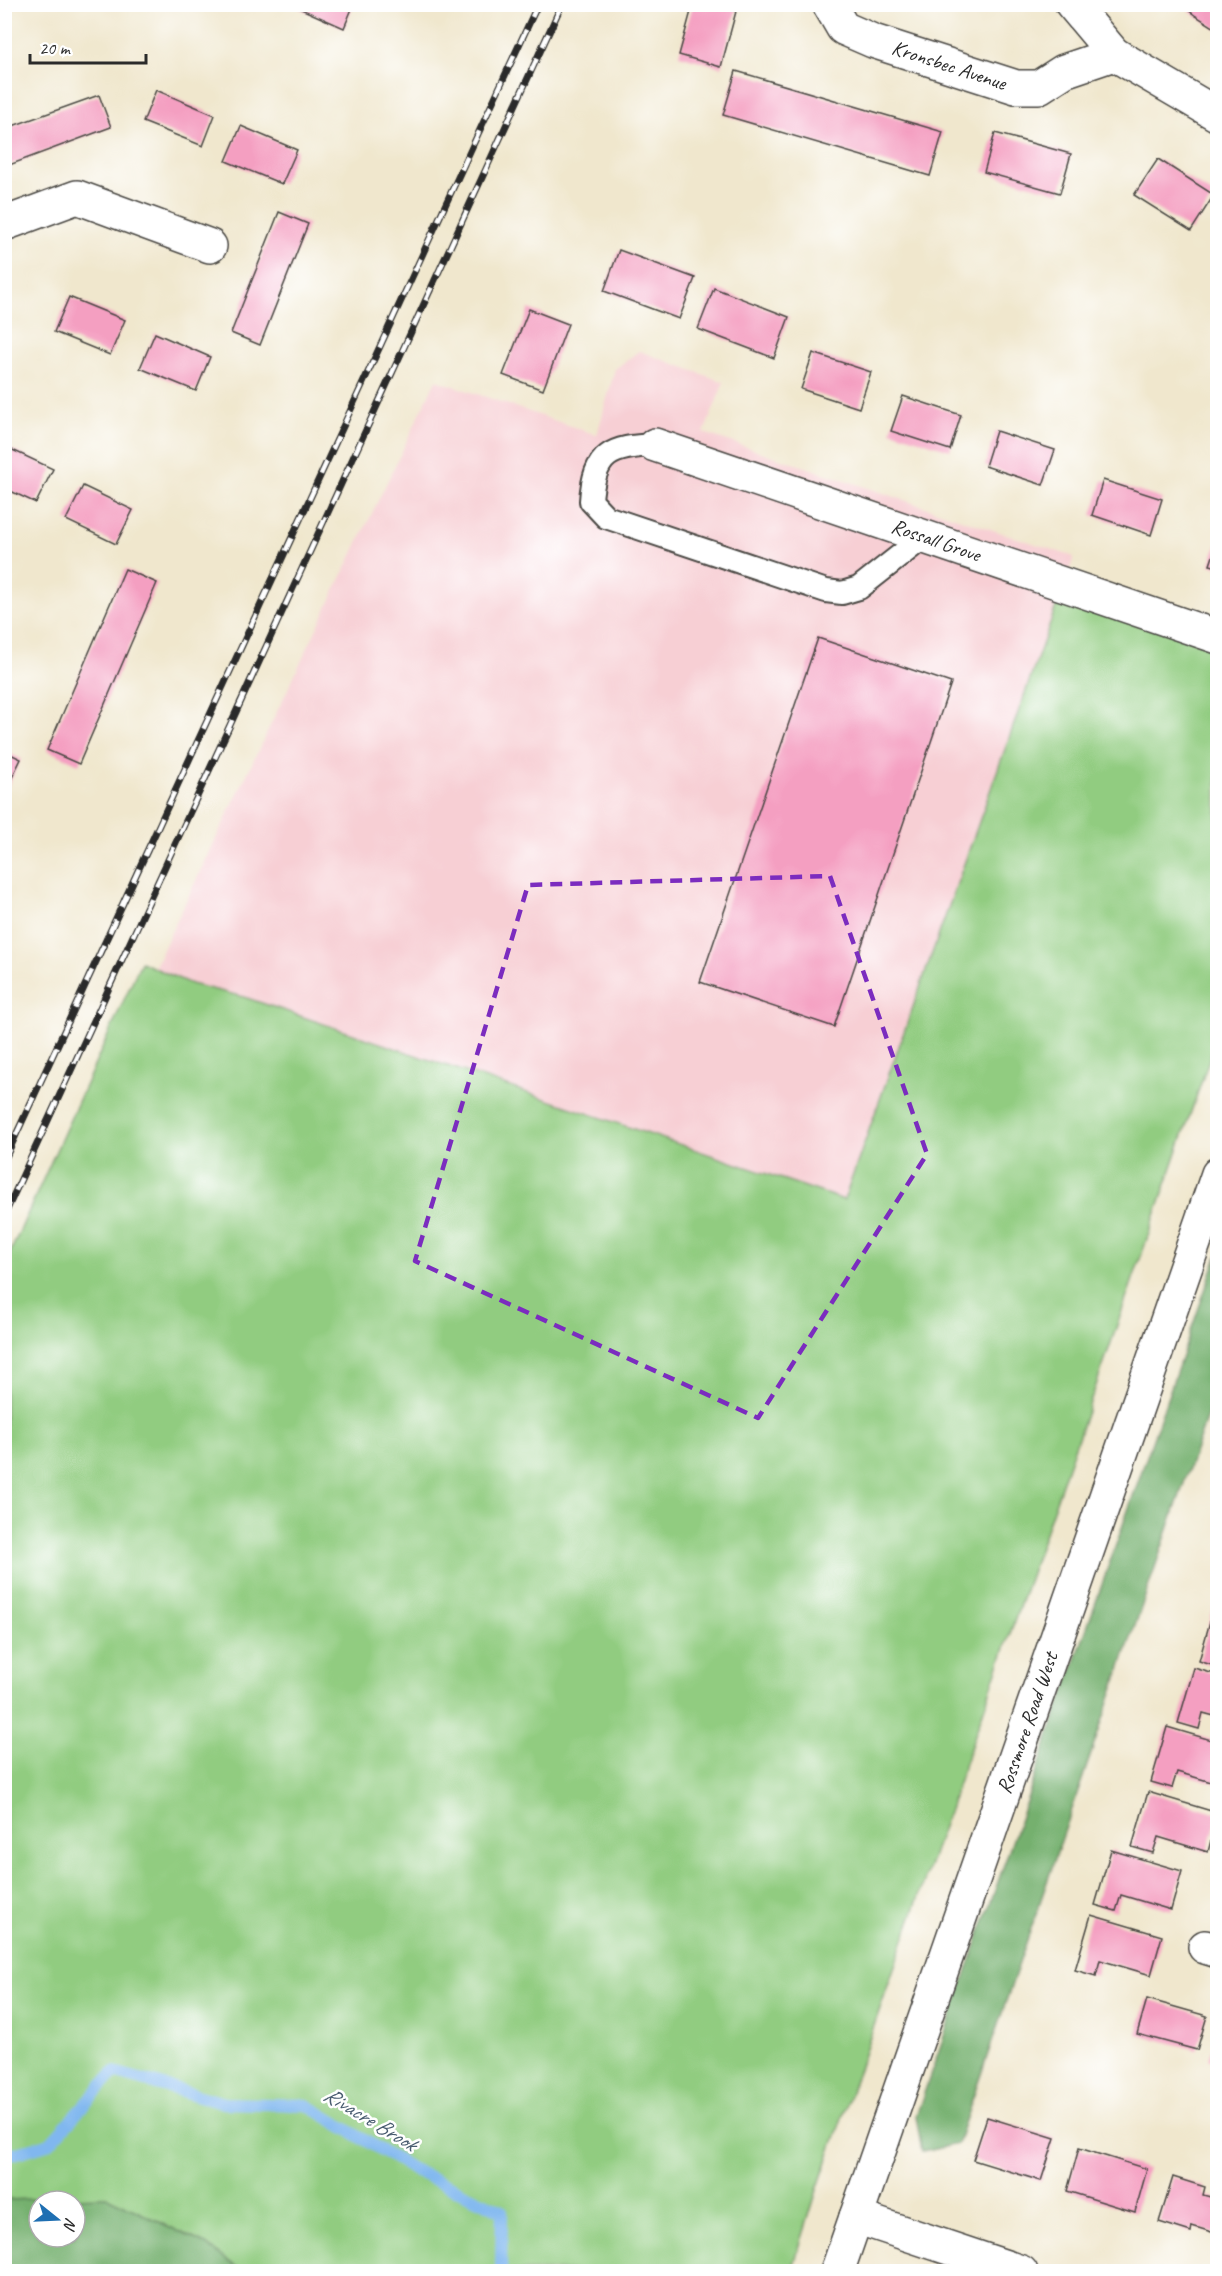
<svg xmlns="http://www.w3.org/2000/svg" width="1222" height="2276" font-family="Caveat,sans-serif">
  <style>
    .built { fill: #f7cfd4 }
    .green { fill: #91cc80; stroke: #5e7c56; stroke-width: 1.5 }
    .forest { fill: #74b06e; stroke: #506e4c; stroke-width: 1.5; fill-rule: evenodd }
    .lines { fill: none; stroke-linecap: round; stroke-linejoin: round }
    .stream { stroke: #80b7ef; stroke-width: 12 }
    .building { fill: #f49fc1 }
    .service-casing { stroke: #494743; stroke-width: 26 }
    .minor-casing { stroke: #494743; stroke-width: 36 }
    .secondary-casing { stroke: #494743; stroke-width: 36 }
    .service { stroke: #fff; stroke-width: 22 }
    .minor { stroke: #fff; stroke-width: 33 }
    .secondary { stroke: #fff; stroke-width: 33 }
    .rail-casing { stroke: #2b2b2b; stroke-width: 7 }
    .rail { stroke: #fff; stroke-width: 4.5; stroke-dasharray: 14; stroke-linecap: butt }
    .marked { fill: none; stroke: #7b2cbf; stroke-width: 4.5; stroke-dasharray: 12 8; stroke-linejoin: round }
    .labels { text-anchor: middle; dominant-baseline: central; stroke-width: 5; stroke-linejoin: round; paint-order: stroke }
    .street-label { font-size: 21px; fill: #2b2b2b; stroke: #fff }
    .water-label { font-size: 22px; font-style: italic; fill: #495c70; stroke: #fff }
  </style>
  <rect width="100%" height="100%" fill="#fff"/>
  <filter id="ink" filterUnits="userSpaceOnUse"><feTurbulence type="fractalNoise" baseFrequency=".0167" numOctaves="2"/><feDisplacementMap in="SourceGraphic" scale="12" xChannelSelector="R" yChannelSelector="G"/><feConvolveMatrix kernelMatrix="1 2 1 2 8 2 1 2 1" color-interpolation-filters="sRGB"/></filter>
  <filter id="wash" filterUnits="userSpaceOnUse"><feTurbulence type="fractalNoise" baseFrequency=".008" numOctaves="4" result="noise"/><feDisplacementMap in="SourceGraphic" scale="24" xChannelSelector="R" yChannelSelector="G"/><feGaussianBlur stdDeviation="1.35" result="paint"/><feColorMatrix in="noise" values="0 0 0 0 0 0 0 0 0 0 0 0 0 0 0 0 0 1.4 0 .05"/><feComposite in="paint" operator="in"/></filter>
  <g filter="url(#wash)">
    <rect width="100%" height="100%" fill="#f0e7cd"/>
    <path class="built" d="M 639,351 L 724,382 L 704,433 L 1074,557 L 844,1200 L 244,997 L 191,984 L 154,968 L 436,380 L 597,435 L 615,369 Z"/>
    <path class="green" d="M 1064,584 L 1217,637 L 1217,1037 L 817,2190 L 792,2271 L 242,2271 L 203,2243 L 107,2197 L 5,2200 L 5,1264 L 141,962 L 191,984 L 244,997 L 844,1200 Z"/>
    <g class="forest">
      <path d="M 1217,1256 L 1217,1387 L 957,2144 L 922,2152 L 916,2116 Z"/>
      <path d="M 107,2197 L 203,2243 L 242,2271 L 11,2272 L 5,2266 L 5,2200 ZM 39,2201 L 75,2201 L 75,2237 L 39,2237 Z"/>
    </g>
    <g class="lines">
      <path class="stream" d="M 4,2157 L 50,2143 L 114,2072 L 224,2103 L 307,2105 L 412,2169 L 502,2211 L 501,2272"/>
    </g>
    <g id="blocks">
      <g class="building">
        <path d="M 290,4 L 354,4 L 344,28 Z"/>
        <path d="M 693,4 L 738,4 L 721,67 L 679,55 Z"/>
        <path d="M 1180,4 L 1218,4 L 1218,30 L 1196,16 Z"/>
        <path d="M 736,71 L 943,132 L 930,176 L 723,115 Z"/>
        <path d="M 156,90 L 215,115 L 203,146 L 143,122 Z"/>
        <path d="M 99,95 L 111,127 L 4,167 L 4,129 Z"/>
        <path d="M 241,126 L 297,150 L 282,184 L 226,161 Z"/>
        <path d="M 995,133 L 1071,154 L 1060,193 L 984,172 Z"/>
        <path d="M 1158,159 L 1214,195 L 1191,231 L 1134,195 Z"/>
        <path d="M 279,212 L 308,224 L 260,345 L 231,333 Z"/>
        <path d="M 619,250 L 695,278 L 679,319 L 604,291 Z"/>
        <path d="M 714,288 L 789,317 L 774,358 L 698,329 Z"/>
        <path d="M 69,297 L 125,320 L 110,355 L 54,332 Z"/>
        <path d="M 529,309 L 568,324 L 543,390 L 503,375 Z"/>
        <path d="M 155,333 L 210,357 L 196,391 L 140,368 Z"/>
        <path d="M 813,353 L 871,372 L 859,408 L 801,389 Z"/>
        <path d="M 903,396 L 961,415 L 950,450 L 891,431 Z"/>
        <path d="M 996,431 L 1055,450 L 1043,485 L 985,466 Z"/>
        <path d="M 4,446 L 53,469 L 36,503 L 4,488 Z"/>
        <path d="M 1103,480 L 1162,499 L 1151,535 L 1092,515 Z"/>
        <path d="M 83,486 L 133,510 L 116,544 L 66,520 Z"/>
        <path d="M 1217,544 L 1218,544 L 1218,567 L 1210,565 Z"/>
        <path d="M 125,569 L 157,583 L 79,764 L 47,750 Z"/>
        <path d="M 818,638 L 951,683 L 834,1027 L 700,982 Z"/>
        <path d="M 4,751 L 21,759 L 4,794 Z"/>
        <path d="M 1214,1607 L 1218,1607 L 1218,1667 L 1199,1661 Z"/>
        <path d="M 1194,1668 L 1218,1675 L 1218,1717 L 1203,1713 L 1199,1729 L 1178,1723 Z"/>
        <path d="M 1167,1727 L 1218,1742 L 1218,1784 L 1177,1772 L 1172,1788 L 1151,1782 Z"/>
        <path d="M 1148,1792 L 1218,1813 L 1208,1852 L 1158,1837 L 1153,1853 L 1132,1847 Z"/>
        <path d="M 1111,1850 L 1182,1871 L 1171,1910 L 1121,1895 L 1116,1911 L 1095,1905 Z"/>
        <path d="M 1091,1915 L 1162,1936 L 1151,1975 L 1100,1960 L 1096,1976 L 1075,1970 Z"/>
        <path d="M 1147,1999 L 1207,2016 L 1197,2050 L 1137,2034 Z"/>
        <path d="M 1217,2033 L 1218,2033 L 1218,2061 L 1209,2059 Z"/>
        <path d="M 987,2117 L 1055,2138 L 1041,2181 L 973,2160 Z"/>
        <path d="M 1079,2148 L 1147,2169 L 1135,2212 L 1067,2191 Z"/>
        <path d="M 1173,2177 L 1205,2187 L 1203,2195 L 1218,2199 L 1218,2234 L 1192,2226 L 1191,2232 L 1159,2222 Z"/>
      </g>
    </g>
  </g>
  <g filter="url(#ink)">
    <use href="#blocks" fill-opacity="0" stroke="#494743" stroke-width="1.5"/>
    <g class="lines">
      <g class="service-casing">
        <path id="service" d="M 655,445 C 611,447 594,453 591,501 L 606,517 L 826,591 L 842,593 L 859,588 L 925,536"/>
      </g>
      <g class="minor-casing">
        <g id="minor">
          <path d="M 829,4 L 843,28 L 873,41 L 1016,87 L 1039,87 L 1064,71 L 1114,54"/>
          <path d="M 1072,4 L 1114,54 L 1218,115"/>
          <path d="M 4,224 L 77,197 L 210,246"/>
          <path d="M 655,445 L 1218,637"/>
          <path d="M 1205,1947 L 1218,1951"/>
          <path d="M 856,2217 L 1021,2272"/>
        </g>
      </g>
      <g class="secondary-casing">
        <path id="secondary" d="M 837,2272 L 1218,1174"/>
      </g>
      <use href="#service" class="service"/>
      <use href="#minor" class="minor"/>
      <use href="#secondary" class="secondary"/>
      <g class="rail-casing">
        <g id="rail">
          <path d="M 4,1161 L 538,4"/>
          <path d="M 4,1216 L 562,4"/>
        </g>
      </g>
      <use href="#rail" class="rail"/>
    </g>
  </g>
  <path class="marked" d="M 830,876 L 927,1154 L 758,1418 L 415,1261 L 528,885 Z"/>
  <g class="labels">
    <g class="street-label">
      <text transform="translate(949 65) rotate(18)">Kronsbec Avenue</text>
      <text transform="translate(936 540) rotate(19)">Rossall Grove</text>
      <text transform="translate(1027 1723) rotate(-71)">Rossmore Road West</text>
    </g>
    <g class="water-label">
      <text transform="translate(370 2119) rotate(31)">Rivacre Brook</text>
    </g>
  </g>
  <rect width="1222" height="2276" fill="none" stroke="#fff" stroke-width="24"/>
  <g transform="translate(57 2219) rotate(108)"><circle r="28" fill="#ffffff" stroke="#aaaaaa" stroke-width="1.5"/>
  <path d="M0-4.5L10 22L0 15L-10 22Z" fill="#1f6fb2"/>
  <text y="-9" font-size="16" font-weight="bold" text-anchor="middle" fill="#2b2b2b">N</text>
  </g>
  <path d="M30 54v9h116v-9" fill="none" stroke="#2b2b2b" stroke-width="3"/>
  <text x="39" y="54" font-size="18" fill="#2b2b2b" stroke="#ffffff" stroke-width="4.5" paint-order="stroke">20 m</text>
</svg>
